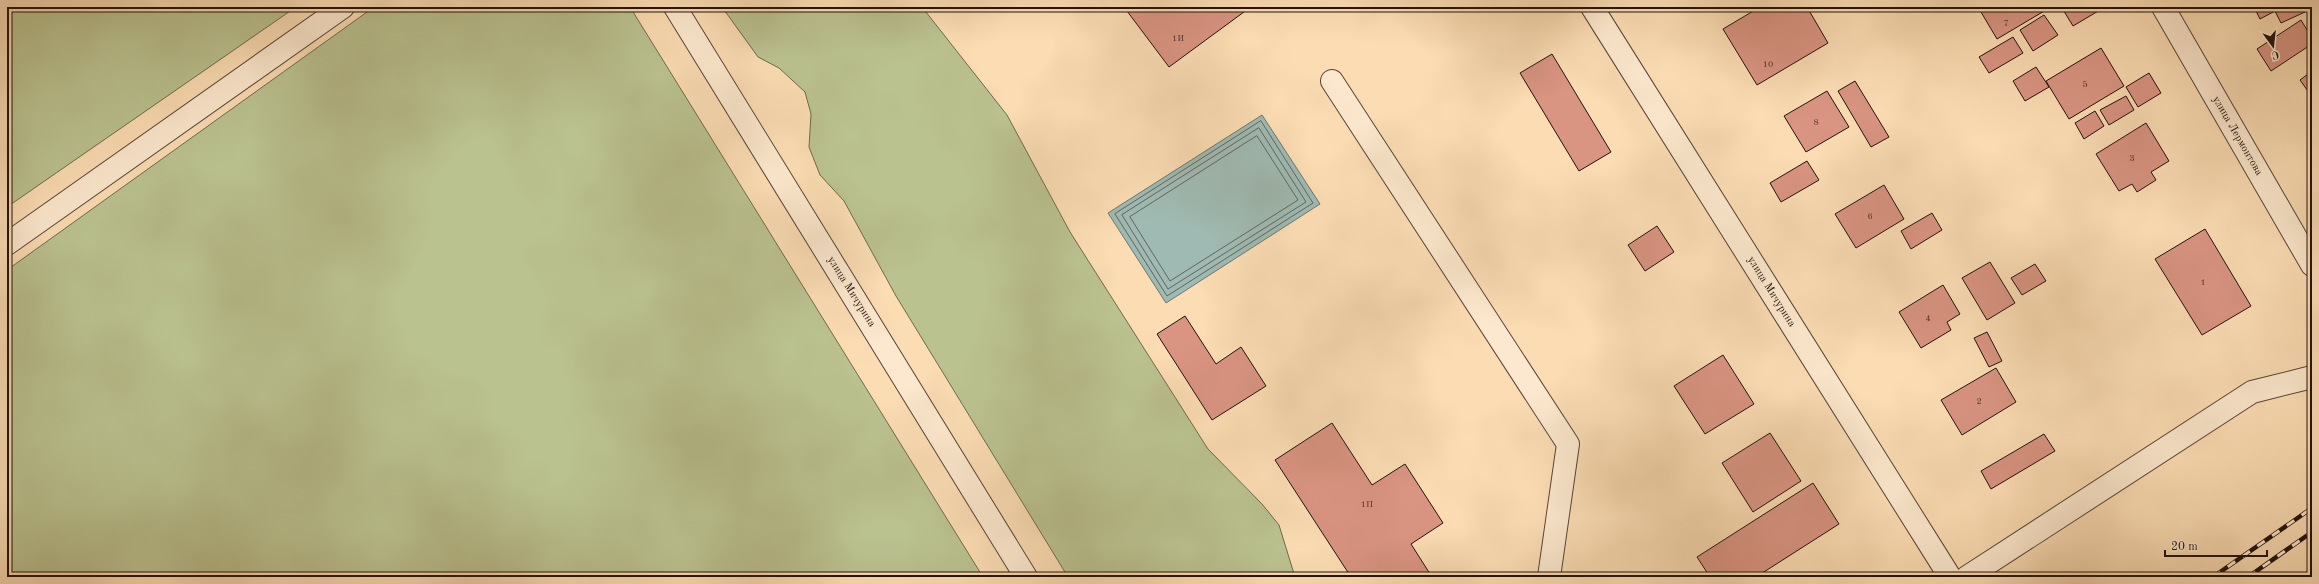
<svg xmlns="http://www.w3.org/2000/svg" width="2319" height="584" font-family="'Old Standard TT',serif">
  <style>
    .green { fill: #bac290; stroke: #6e6a4e }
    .water { fill: #9fbab2; stroke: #6d7770 }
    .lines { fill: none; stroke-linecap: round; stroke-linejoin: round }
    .shore { stroke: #60665f; stroke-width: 1 }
    .building { fill: #d99482; stroke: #21120c }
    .minor-casing { stroke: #584436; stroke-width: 24 }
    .minor { stroke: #fce8ce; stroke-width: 22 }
    .rail-casing { stroke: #21120c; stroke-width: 4.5 }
    .rail { stroke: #fce8ce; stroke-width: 3; stroke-dasharray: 9; stroke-linecap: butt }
    .labels { text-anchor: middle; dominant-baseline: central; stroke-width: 3.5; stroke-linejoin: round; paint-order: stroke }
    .number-label { font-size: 9px; fill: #4f322a }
    .street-label { font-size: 11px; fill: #21120c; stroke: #fce8ce }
  </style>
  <rect width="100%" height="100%" fill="#fbdcb3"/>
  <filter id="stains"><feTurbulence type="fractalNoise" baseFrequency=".005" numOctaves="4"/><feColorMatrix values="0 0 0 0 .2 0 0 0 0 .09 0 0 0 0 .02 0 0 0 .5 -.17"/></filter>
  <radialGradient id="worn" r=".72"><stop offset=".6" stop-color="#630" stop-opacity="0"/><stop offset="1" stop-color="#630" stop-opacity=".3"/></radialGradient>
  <g class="green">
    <path d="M 7,7 L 296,7 L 7,207 Z"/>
    <path d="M 374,7 L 630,7 L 983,577 L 7,577 L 7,270 Z"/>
    <path d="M 722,7 L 922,7 L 1007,115 L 1070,232 L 1208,449 L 1262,504 L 1279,525 L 1295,577 L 1068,577 L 896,296 L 844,201 L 820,175 L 809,147 L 811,114 L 805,92 L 779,68 L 758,57 Z"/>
  </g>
  <path class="water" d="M 1262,115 L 1320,204 L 1166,303 L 1108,213 Z"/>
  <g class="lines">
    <g class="shore">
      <path d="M 1261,121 L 1313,203 L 1167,296 L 1115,214 Z"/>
      <path d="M 1259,128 L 1306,202 L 1168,289 L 1122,215 Z"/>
      <path d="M 1257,136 L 1298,200 L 1170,281 L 1130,217 Z"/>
    </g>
  </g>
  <g class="building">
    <path d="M 1124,7 L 1246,7 L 1248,9 L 1169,67 Z"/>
    <path d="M 1760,7 L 1807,7 L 1828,43 L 1757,85 L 1723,29 Z"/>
    <path d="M 1978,7 L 2051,7 L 1997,39 Z"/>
    <path d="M 2064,7 L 2105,7 L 2073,26 L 2062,8 Z"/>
    <path d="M 2254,7 L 2302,7 L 2305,12 L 2281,23 L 2275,11 L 2260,19 Z"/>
    <path d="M 2044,15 L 2058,35 L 2033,51 L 2020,30 Z"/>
    <path d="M 2301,20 L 2312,38 L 2312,44 L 2271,71 L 2257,49 Z"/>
    <path d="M 2013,37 L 2023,53 L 1989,73 L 1979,57 Z"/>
    <path d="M 2101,48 L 2124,86 L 2069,119 L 2046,81 Z"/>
    <path d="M 1552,54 L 1611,152 L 1579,171 L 1520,73 Z"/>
    <path d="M 2036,67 L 2049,87 L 2025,101 L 2013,81 Z"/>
    <path d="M 2312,71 L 2312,97 L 2300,80 Z"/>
    <path d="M 2149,73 L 2161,93 L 2138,107 L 2126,87 Z"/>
    <path d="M 1855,81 L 1889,137 L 1871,147 L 1838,91 Z"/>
    <path d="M 1827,91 L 1849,127 L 1806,152 L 1784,116 Z"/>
    <path d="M 2126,96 L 2134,110 L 2109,125 L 2100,110 Z"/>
    <path d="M 2095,111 L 2104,126 L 2084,139 L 2075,123 Z"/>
    <path d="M 2146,123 L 2169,161 L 2151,172 L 2156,180 L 2137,192 L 2132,184 L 2119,191 L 2096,154 Z"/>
    <path d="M 1807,161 L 1819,180 L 1781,202 L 1770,183 Z"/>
    <path d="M 1884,185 L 1904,219 L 1856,248 L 1835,214 Z"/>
    <path d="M 1932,213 L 1942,230 L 1911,249 L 1901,231 Z"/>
    <path d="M 1657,226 L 1674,252 L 1645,271 L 1628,245 Z"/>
    <path d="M 2205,229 L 2251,306 L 2202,335 L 2155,259 Z"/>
    <path d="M 1990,262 L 2015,303 L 1987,320 L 1962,278 Z"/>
    <path d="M 2035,264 L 2046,281 L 2022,295 L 2011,278 Z"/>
    <path d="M 1943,285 L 1960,314 L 1947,322 L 1951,330 L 1921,348 L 1899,312 Z"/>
    <path d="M 1185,316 L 1216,364 L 1241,347 L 1266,386 L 1212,420 L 1157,334 Z"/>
    <path d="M 1987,332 L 2002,361 L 1989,367 L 1974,338 Z"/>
    <path d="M 1723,355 L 1754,404 L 1705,434 L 1674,386 Z"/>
    <path d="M 1996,368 L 2016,402 L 1962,435 L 1941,400 Z"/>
    <path d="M 1332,423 L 1372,485 L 1405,464 L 1443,523 L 1411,544 L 1432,577 L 1351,577 L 1275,460 Z"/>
    <path d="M 1770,433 L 1801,481 L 1753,512 L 1722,463 Z"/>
    <path d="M 2044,434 L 2055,451 L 1991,489 L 1981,471 Z"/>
    <path d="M 1813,483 L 1839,524 L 1756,577 L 1710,577 L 1697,557 Z"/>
  </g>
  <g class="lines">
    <g class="minor-casing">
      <g id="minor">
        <path d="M 675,7 L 1026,577"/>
        <path d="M 1592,7 L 1950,577"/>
        <path d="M 2163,7 L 2312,265"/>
        <path d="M 1332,81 L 1568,444 L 1549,577"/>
        <path d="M 7,244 L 343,7"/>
        <path d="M 1967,577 L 2252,392 L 2312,377"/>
      </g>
    </g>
    <use href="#minor" class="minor"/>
    <g class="rail-casing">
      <g id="rail">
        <path d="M 2213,577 L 2312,508"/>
        <path d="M 2248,577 L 2312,532"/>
      </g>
    </g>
    <use href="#rail" class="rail"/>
  </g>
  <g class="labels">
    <g class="number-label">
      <text x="2006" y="23">7</text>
      <text x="1178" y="38">1И</text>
      <text x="1768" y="64">10</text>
      <text x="2085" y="84">5</text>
      <text x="1816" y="122">8</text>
      <text x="2132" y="158">3</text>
      <text x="1870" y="216">6</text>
      <text x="2203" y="282">1</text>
      <text x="1928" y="318">4</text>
      <text x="1979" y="401">2</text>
      <text x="1367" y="504">1П</text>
    </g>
    <g class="street-label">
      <text transform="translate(2237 136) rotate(60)">улица Лермонтова</text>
      <text transform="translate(851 292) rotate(58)">улица Мичурина</text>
      <text transform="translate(1771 292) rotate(58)">улица Мичурина</text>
    </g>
  </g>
  <rect width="2319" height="584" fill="none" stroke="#fbdcb3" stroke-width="24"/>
  <rect x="8" y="8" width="2303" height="568" fill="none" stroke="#21120c" stroke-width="2"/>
  <rect x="12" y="12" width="2295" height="560" fill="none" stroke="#21120c"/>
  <g transform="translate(2273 46) rotate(165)" stroke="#fce8ce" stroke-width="3" paint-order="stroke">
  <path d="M0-3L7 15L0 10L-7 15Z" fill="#21120c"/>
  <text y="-6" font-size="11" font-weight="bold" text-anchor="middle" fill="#21120c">С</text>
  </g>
  <path d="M2165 550v6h102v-6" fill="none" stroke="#21120c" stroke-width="2"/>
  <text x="2171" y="550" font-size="12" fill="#21120c" stroke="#fce8ce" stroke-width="3" paint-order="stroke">20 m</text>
  <rect width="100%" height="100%" filter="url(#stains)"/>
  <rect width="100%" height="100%" fill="url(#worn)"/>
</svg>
